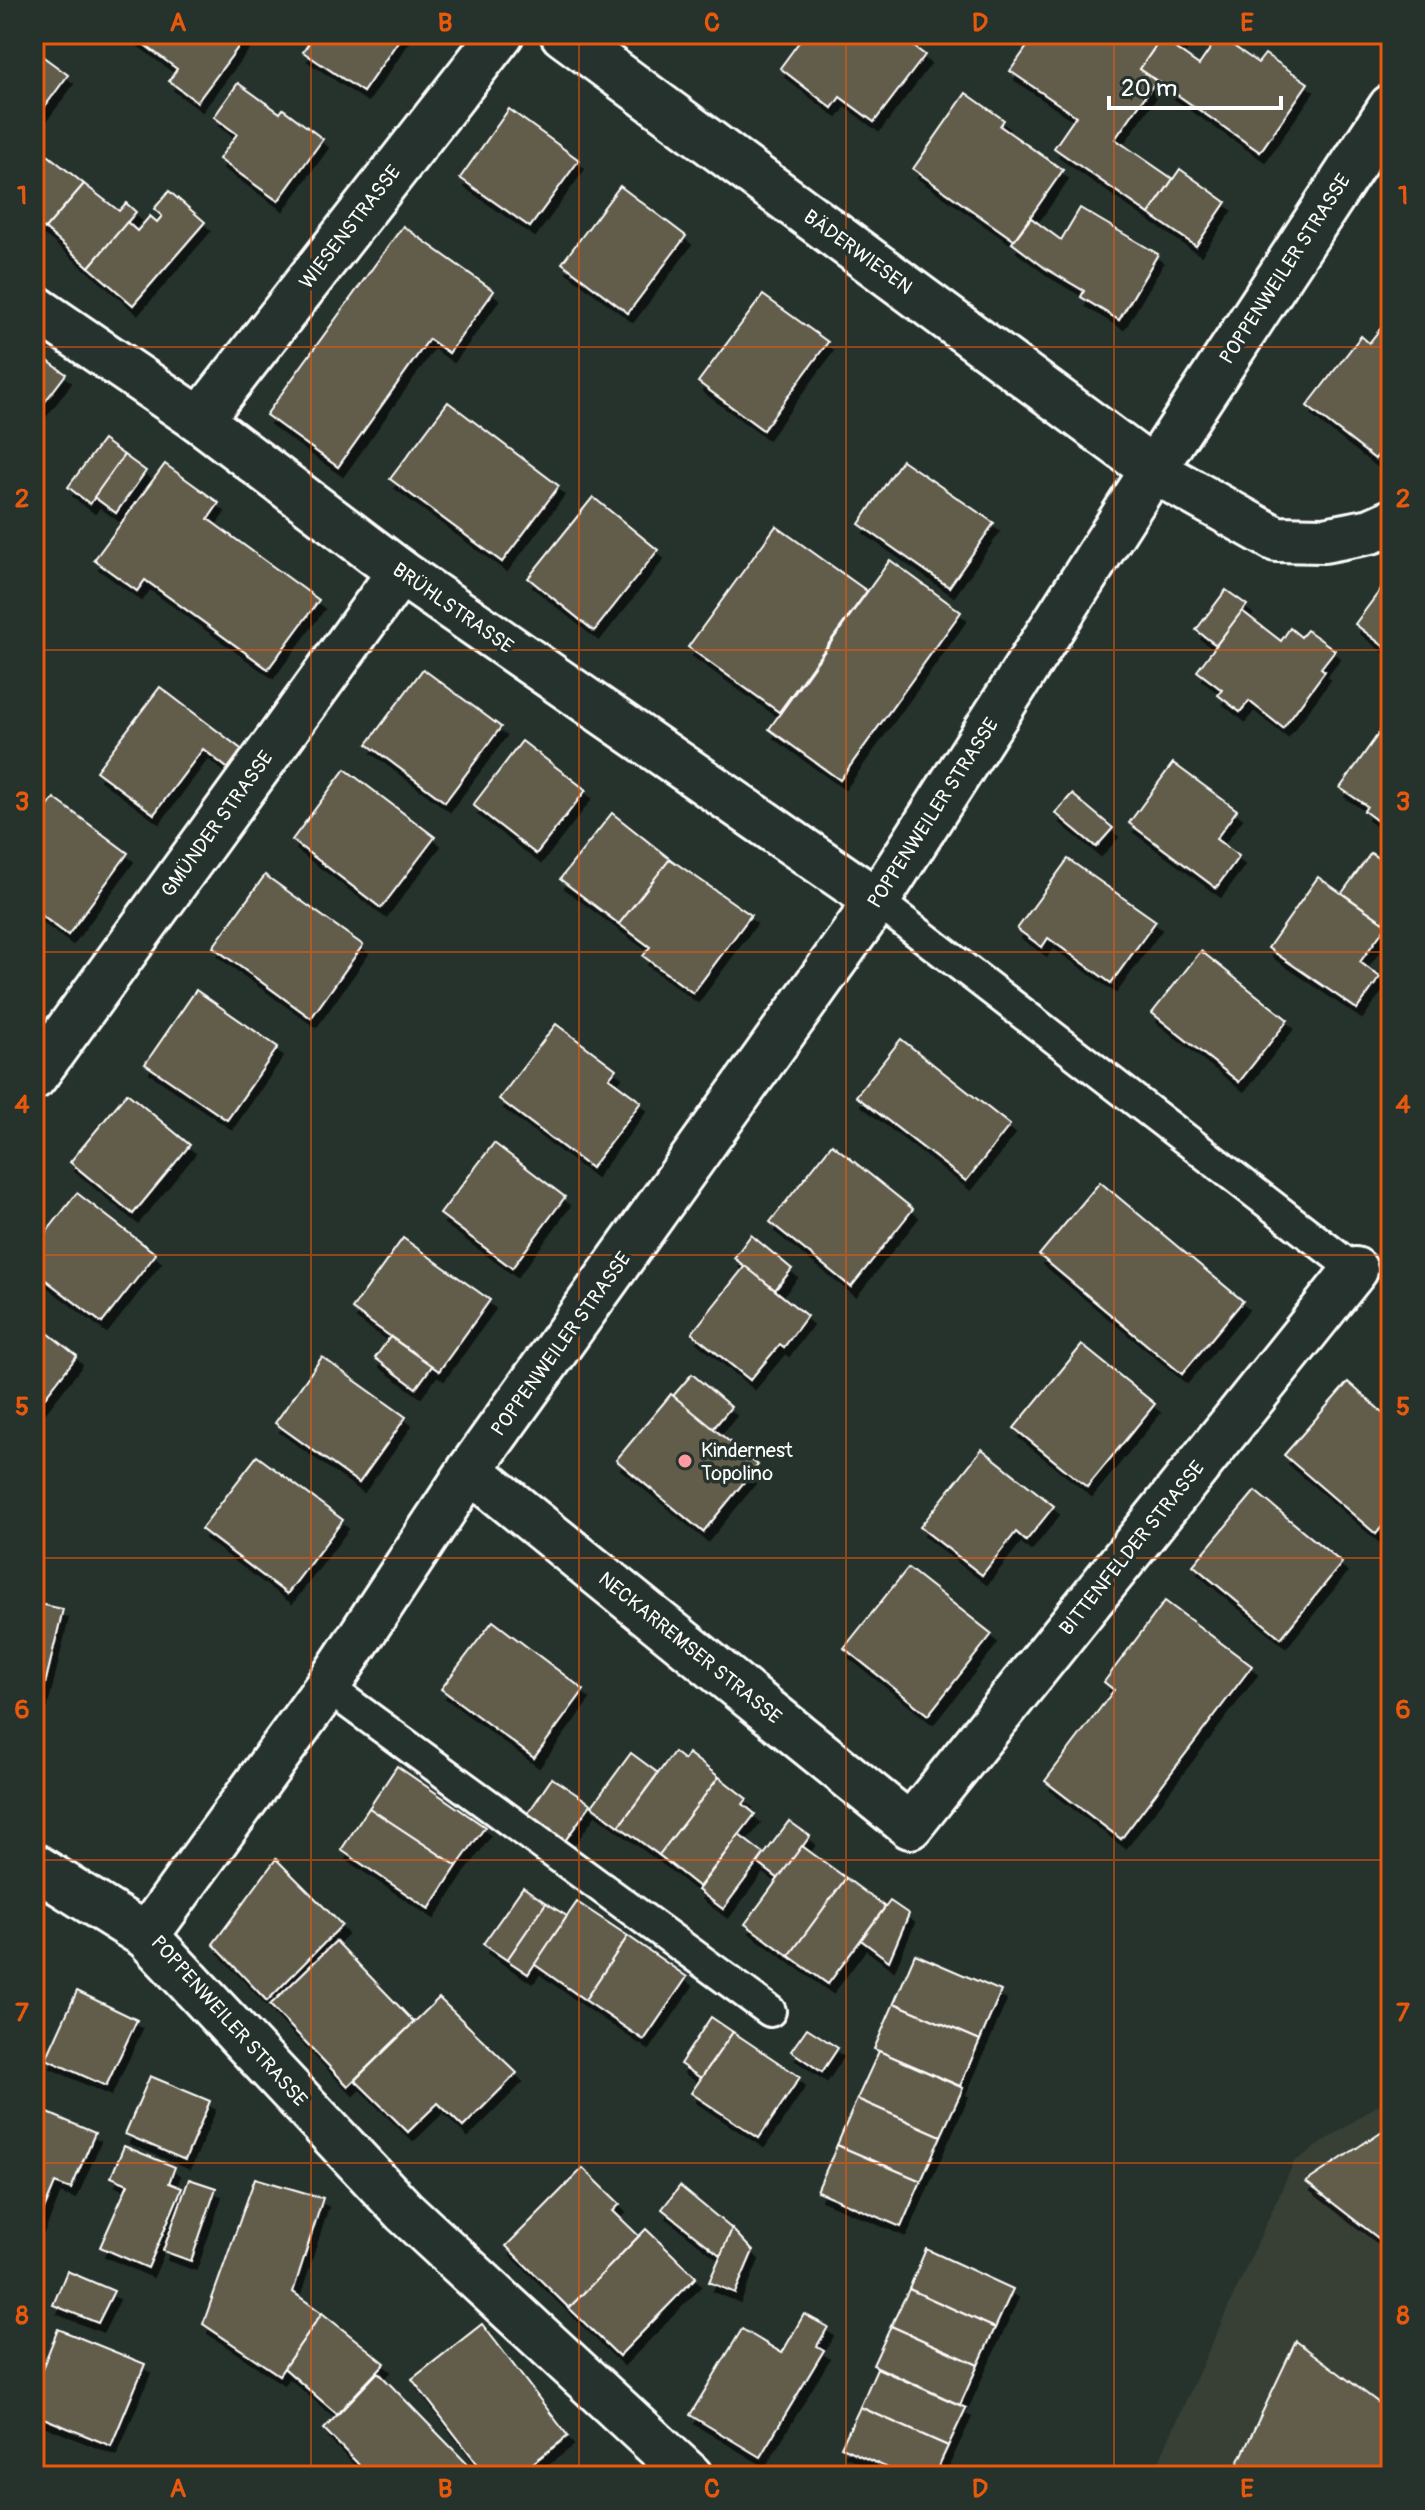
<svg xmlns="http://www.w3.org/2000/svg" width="1425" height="2510" font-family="Pangolin,sans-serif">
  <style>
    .built { fill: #383f36 }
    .building { fill: #625c4b; stroke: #fff; stroke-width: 2; filter: url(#shadow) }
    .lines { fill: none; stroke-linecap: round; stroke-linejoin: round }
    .lane-casing { stroke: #fff; stroke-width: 36 }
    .street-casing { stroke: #fff; stroke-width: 50 }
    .lane { stroke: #26332d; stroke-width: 30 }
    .street { stroke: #26332d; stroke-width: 44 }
    .grid { fill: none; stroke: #e8590c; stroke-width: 2; stroke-opacity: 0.55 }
    .poi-dot { fill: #ff9aa2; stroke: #26332d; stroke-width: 3 }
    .labels { text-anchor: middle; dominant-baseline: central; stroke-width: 7; stroke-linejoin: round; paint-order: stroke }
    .street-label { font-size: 20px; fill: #fff; stroke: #26332d }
    .poi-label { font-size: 20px; fill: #fff; stroke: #26332d; text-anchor: start }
    .neatline { fill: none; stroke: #e8590c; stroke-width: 3 }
    .grid-label { font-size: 26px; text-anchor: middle; font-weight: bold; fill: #e8590c }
  </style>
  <defs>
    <filter id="shadow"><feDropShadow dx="5" dy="9" stdDeviation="0" flood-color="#0009"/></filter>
  </defs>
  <rect width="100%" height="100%" fill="#26332d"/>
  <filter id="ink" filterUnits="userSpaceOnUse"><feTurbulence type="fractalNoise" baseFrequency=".0125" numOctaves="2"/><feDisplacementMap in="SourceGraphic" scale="16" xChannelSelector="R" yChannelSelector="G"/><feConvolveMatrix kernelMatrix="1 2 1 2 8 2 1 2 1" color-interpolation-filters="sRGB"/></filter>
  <g filter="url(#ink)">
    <path class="built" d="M 1391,2096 L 1391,2476 L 1152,2476 L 1294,2162 Z"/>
    <g class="building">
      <path d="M 130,34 L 248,34 L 197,102 L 169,81 L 177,69 Z"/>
      <path d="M 315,34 L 403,34 L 363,92 L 303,52 Z"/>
      <path d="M 805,34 L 897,34 L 925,55 L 874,122 L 840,97 L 832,108 L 780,68 Z"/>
      <path d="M 1036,34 L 1156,34 L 1161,38 L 1140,69 L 1156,81 L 1115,139 L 1173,179 L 1149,214 L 1054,148 L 1076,116 L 1010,71 Z"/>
      <path d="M 1164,34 L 1172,34 L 1182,41 L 1176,49 L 1199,65 L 1219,36 L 1258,63 L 1265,54 L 1308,83 L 1260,152 L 1140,69 Z"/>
      <path d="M 34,50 L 68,75 L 34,121 Z"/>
      <path d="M 238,83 L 280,113 L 283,109 L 323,139 L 278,201 L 219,159 L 237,134 L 214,117 Z"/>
      <path d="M 966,93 L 1004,120 L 1000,126 L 1063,170 L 1014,240 L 913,169 Z"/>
      <path d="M 509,109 L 579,160 L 530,227 L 460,178 Z"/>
      <path d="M 34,144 L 84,184 L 45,229 L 34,222 Z"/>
      <path d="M 1180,169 L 1226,202 L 1196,246 L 1149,214 Z"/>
      <path d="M 84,184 L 119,211 L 126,203 L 136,212 L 89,267 L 45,229 Z"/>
      <path d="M 620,186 L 686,236 L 628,313 L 562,263 Z"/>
      <path d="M 169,191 L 205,222 L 133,305 L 89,267 L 127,222 L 137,231 L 150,216 L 157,222 L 162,216 L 154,209 Z"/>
      <path d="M 1080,208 L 1158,254 L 1119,320 L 1081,297 L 1084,291 L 1045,268 L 1012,243 L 1031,218 L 1061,240 Z"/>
      <path d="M 403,226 L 494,291 L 449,353 L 429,339 L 338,467 L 266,415 Z"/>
      <path d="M 763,295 L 828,342 L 763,430 L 698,382 Z"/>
      <path d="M 1385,323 L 1391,328 L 1391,440 L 1375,459 L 1307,406 L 1361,336 L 1369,343 Z"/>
      <path d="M 34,351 L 66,374 L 34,416 Z"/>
      <path d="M 448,402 L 559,486 L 502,562 L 390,479 Z"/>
      <path d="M 103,440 L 124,455 L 90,504 L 68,487 Z"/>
      <path d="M 124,455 L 146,471 L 116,513 L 94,497 Z"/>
      <path d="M 902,460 L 994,523 L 949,587 L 859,524 Z"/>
      <path d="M 165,464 L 219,503 L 208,519 L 319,600 L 268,669 L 145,580 L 137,591 L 94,560 Z"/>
      <path d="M 593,497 L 658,550 L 594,631 L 528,578 Z"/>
      <path d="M 776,526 L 867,591 L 779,712 L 688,647 Z"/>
      <path d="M 890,560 L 961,612 L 840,780 L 769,729 Z"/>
      <path d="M 1384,585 L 1391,591 L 1391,652 L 1355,624 Z"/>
      <path d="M 1226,590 L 1247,605 L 1216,645 L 1196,630 Z"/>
      <path d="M 1242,611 L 1281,641 L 1290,628 L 1301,637 L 1307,630 L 1335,650 L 1321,668 L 1325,671 L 1283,728 L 1249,701 L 1240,712 L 1218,695 L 1222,690 L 1197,671 Z"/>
      <path d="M 423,669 L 501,727 L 445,802 L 367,744 Z"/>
      <path d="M 160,687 L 245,752 L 231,771 L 203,749 L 154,814 L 96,771 Z"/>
      <path d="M 1391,716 L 1391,831 L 1364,811 L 1367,806 L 1340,788 Z"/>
      <path d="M 522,741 L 586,790 L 536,854 L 473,805 Z"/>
      <path d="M 1173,763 L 1237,810 L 1216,839 L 1239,856 L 1216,888 L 1129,823 Z"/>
      <path d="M 345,769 L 435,837 L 381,908 L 292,840 Z"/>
      <path d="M 1072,794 L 1113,828 L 1096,847 L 1055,813 Z"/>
      <path d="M 54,798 L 128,853 L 68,935 L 34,910 L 34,826 Z"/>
      <path d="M 612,813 L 670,859 L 619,924 L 560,879 Z"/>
      <path d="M 1371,853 L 1391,867 L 1391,911 L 1383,922 L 1342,893 Z"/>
      <path d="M 670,859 L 751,915 L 693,993 L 643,956 L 650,947 L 619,924 Z"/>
      <path d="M 1068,859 L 1156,921 L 1111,983 L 1048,938 L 1042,947 L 1017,929 Z"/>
      <path d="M 265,875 L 363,945 L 311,1018 L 213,947 Z"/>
      <path d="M 1318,877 L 1387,925 L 1360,962 L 1380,977 L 1357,1009 L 1268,948 Z"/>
      <path d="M 1201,951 L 1288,1020 L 1239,1082 L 1152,1013 Z"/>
      <path d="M 196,990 L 278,1047 L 227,1120 L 145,1064 Z"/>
      <path d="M 556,1024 L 616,1069 L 609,1078 L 641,1102 L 591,1168 L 499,1099 Z"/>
      <path d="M 901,1039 L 1010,1125 L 966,1181 L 856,1096 Z"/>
      <path d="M 127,1093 L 190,1145 L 133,1214 L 70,1162 Z"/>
      <path d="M 494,1143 L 565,1197 L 512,1268 L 440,1214 Z"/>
      <path d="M 832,1144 L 913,1209 L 851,1287 L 770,1222 Z"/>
      <path d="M 1100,1182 L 1243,1301 L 1182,1374 L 1039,1255 Z"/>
      <path d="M 77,1193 L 156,1254 L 102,1323 L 34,1271 L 34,1248 Z"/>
      <path d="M 751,1235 L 792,1269 L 775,1290 L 734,1258 Z"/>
      <path d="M 403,1238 L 490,1300 L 439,1371 L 352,1309 Z"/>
      <path d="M 745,1266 L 807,1316 L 784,1347 L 780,1344 L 750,1380 L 692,1333 Z"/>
      <path d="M 34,1322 L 77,1356 L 34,1411 Z"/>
      <path d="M 390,1337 L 432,1366 L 416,1388 L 375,1358 Z"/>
      <path d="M 1082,1345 L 1155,1404 L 1087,1487 L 1014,1428 Z"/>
      <path d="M 322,1357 L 406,1417 L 359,1483 L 275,1423 Z"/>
      <path d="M 692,1374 L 731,1407 L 713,1429 L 673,1396 Z"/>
      <path d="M 1348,1382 L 1391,1420 L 1391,1516 L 1376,1534 L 1284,1455 Z"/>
      <path d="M 671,1394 L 758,1465 L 703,1532 L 616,1460 Z"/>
      <path d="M 982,1449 L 1054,1506 L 1026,1541 L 1016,1532 L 982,1575 L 920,1527 Z"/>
      <path d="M 257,1456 L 343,1520 L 287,1594 L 201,1529 Z"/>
      <path d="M 1255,1491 L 1342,1563 L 1281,1638 L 1193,1565 Z"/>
      <path d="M 908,1568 L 992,1634 L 928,1715 L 844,1648 Z"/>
      <path d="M 1165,1601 L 1252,1666 L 1121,1839 L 1045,1781 L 1114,1690 L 1104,1682 Z"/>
      <path d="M 34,1603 L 63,1609 L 41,1701 L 34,1700 Z"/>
      <path d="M 493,1621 L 584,1690 L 534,1758 L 441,1689 Z"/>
      <path d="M 674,1752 L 684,1760 L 688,1753 L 719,1777 L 659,1855 L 619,1826 Z"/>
      <path d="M 631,1753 L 658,1773 L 619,1826 L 592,1806 Z"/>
      <path d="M 397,1766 L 485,1827 L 457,1866 L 369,1808 Z"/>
      <path d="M 719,1777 L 747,1799 L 743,1804 L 755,1814 L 699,1887 L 659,1855 Z"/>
      <path d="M 552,1778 L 591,1804 L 562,1845 L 524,1819 Z"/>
      <path d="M 369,1808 L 457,1866 L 429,1909 L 341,1850 Z"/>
      <path d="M 789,1821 L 810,1836 L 779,1879 L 758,1863 Z"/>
      <path d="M 739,1835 L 764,1854 L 723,1909 L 698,1890 Z"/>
      <path d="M 802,1846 L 846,1878 L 789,1956 L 745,1924 Z"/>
      <path d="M 276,1859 L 342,1925 L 267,2001 L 213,1944 Z"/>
      <path d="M 846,1878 L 885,1907 L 828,1984 L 789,1956 Z"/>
      <path d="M 523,1887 L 546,1903 L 507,1960 L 483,1944 Z"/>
      <path d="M 890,1901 L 909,1914 L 889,1961 L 861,1940 Z"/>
      <path d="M 577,1902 L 628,1936 L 585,2000 L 534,1964 Z"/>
      <path d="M 546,1903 L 567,1916 L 528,1974 L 507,1960 Z"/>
      <path d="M 628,1936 L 687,1977 L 644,2040 L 585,2000 Z"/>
      <path d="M 336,1941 L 414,2022 L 348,2086 L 270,2005 Z"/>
      <path d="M 915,1954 L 1001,1991 L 980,2040 L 894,2003 Z"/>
      <path d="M 77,1991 L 137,2020 L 106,2086 L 46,2059 Z"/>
      <path d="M 439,1998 L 517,2073 L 463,2127 L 438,2103 L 408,2132 L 355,2080 Z"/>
      <path d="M 894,2003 L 980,2040 L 960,2086 L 874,2049 Z"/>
      <path d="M 711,2017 L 733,2032 L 701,2078 L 680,2064 Z"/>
      <path d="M 807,2028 L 838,2048 L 822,2072 L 791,2051 Z"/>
      <path d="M 733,2032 L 800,2077 L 759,2138 L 691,2093 Z"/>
      <path d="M 879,2051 L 963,2088 L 941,2136 L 857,2099 Z"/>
      <path d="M 150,2076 L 210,2101 L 185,2160 L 125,2134 Z"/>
      <path d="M 857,2099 L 941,2136 L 921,2181 L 837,2145 Z"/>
      <path d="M 34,2107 L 95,2133 L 71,2189 L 55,2183 L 38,2224 L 34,2222 Z"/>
      <path d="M 1391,2125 L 1391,2248 L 1306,2182 Z"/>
      <path d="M 837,2145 L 921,2181 L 901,2227 L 817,2191 Z"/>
      <path d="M 124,2146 L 175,2167 L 169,2183 L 182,2188 L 148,2268 L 100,2247 L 128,2184 L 111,2177 Z"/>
      <path d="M 583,2168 L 620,2204 L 613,2211 L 639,2236 L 569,2308 L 506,2246 Z"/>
      <path d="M 255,2178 L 323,2198 L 293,2292 L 322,2313 L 279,2375 L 203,2324 Z"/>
      <path d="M 189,2179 L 216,2188 L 191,2261 L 163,2251 Z"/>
      <path d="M 680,2186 L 732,2229 L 721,2256 L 662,2209 Z"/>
      <path d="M 646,2229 L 696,2277 L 619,2356 L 569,2308 Z"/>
      <path d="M 732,2229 L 753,2251 L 735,2293 L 709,2282 Z"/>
      <path d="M 926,2249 L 1013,2289 L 995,2328 L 909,2289 Z"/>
      <path d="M 67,2271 L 114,2291 L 98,2323 L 53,2305 Z"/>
      <path d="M 909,2289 L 995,2328 L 978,2365 L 891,2326 Z"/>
      <path d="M 322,2313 L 385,2363 L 337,2414 L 284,2368 Z"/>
      <path d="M 804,2314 L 828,2327 L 817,2346 L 824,2350 L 760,2457 L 690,2415 L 742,2329 L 782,2353 Z"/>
      <path d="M 482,2324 L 568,2436 L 516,2476 L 487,2476 L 412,2379 Z"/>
      <path d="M 891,2326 L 978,2365 L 960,2405 L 873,2365 Z"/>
      <path d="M 58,2329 L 145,2364 L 111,2446 L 34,2414 L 34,2389 Z"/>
      <path d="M 1296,2341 L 1391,2412 L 1391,2476 L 1232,2476 Z"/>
      <path d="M 877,2368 L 966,2408 L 948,2446 L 860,2407 Z"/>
      <path d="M 378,2372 L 479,2476 L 370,2476 L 324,2429 Z"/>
      <path d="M 860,2407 L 948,2446 L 934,2476 L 905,2476 L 841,2447 Z"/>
    </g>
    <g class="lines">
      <g class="lane-casing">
        <g id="lane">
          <path d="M 877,901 L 1355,1270"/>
          <path d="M 327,1687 L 770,2011"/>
        </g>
      </g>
      <g class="street-casing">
        <g id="street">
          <path d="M 563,34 L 1153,470 L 1276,539 L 1324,540 L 1371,531 L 1391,522"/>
          <path d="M 34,307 L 200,420 L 400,572 L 877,901"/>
          <path d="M 200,420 L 501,34"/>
          <path d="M 34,1077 L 400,572"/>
          <path d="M 470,1470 L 910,1826 L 1355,1270"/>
          <path d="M 34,1866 L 146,1936 L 404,2211 L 690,2476"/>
          <path d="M 146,1936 L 327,1687 L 470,1470 L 877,901 L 1153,470 L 1391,107"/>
        </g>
      </g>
      <use href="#lane" class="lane"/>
      <use href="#street" class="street"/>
    </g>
  </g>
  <path class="grid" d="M 311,34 L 311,2476M 579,34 L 579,2476M 846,34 L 846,2476M 1114,34 L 1114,2476M 34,347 L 1391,347M 34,650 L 1391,650M 34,952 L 1391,952M 34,1255 L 1391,1255M 34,1558 L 1391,1558M 34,1860 L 1391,1860M 34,2163 L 1391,2163"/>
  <circle class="poi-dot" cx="685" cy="1461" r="8"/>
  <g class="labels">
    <g class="street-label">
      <text transform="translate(350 227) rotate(-52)">WIESENSTRASSE</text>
      <text transform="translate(858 252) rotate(36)">BÄDERWIESEN</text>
      <text transform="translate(1285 269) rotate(-57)">POPPENWEILER STRASSE</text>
      <text transform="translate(453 608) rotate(35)">BRÜHLSTRASSE</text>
      <text transform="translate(933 813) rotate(-57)">POPPENWEILER STRASSE</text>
      <text transform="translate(217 824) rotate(-54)">GMÜNDER STRASSE</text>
      <text transform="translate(561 1344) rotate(-54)">POPPENWEILER STRASSE</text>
      <text transform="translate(1132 1548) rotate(-51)">BITTENFELDER STRASSE</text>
      <text transform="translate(690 1648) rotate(39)">NECKARREMSER STRASSE</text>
      <text transform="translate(229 2021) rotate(48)">POPPENWEILER STRASSE</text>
    </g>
    <g class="poi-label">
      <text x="701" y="1450">Kindernest<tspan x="701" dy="23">Topolino</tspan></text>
    </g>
  </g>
  <rect width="1425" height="2510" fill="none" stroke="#26332d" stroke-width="88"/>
  <path d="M1109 96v12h172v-12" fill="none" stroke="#ffffff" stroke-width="4"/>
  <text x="1121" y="96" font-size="24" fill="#ffffff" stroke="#26332d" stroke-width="6" paint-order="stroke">20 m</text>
  <rect x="44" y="44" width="1337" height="2422" class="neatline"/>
  <g class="grid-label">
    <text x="178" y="31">A</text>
    <text x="445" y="31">B</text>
    <text x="712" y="31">C</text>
    <text x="980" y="31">D</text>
    <text x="1247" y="31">E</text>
    <text x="22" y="204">1</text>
    <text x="1403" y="204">1</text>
    <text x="22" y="507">2</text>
    <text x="1403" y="507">2</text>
    <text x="22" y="810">3</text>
    <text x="1403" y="810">3</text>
    <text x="22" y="1113">4</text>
    <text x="1403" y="1113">4</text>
    <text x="22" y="1415">5</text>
    <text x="1403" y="1415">5</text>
    <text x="22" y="1718">6</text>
    <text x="1403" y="1718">6</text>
    <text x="22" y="2021">7</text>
    <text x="1403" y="2021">7</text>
    <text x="22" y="2324">8</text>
    <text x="1403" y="2324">8</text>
    <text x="178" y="2497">A</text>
    <text x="445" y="2497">B</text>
    <text x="712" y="2497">C</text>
    <text x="980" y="2497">D</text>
    <text x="1247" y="2497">E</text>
  </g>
</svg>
